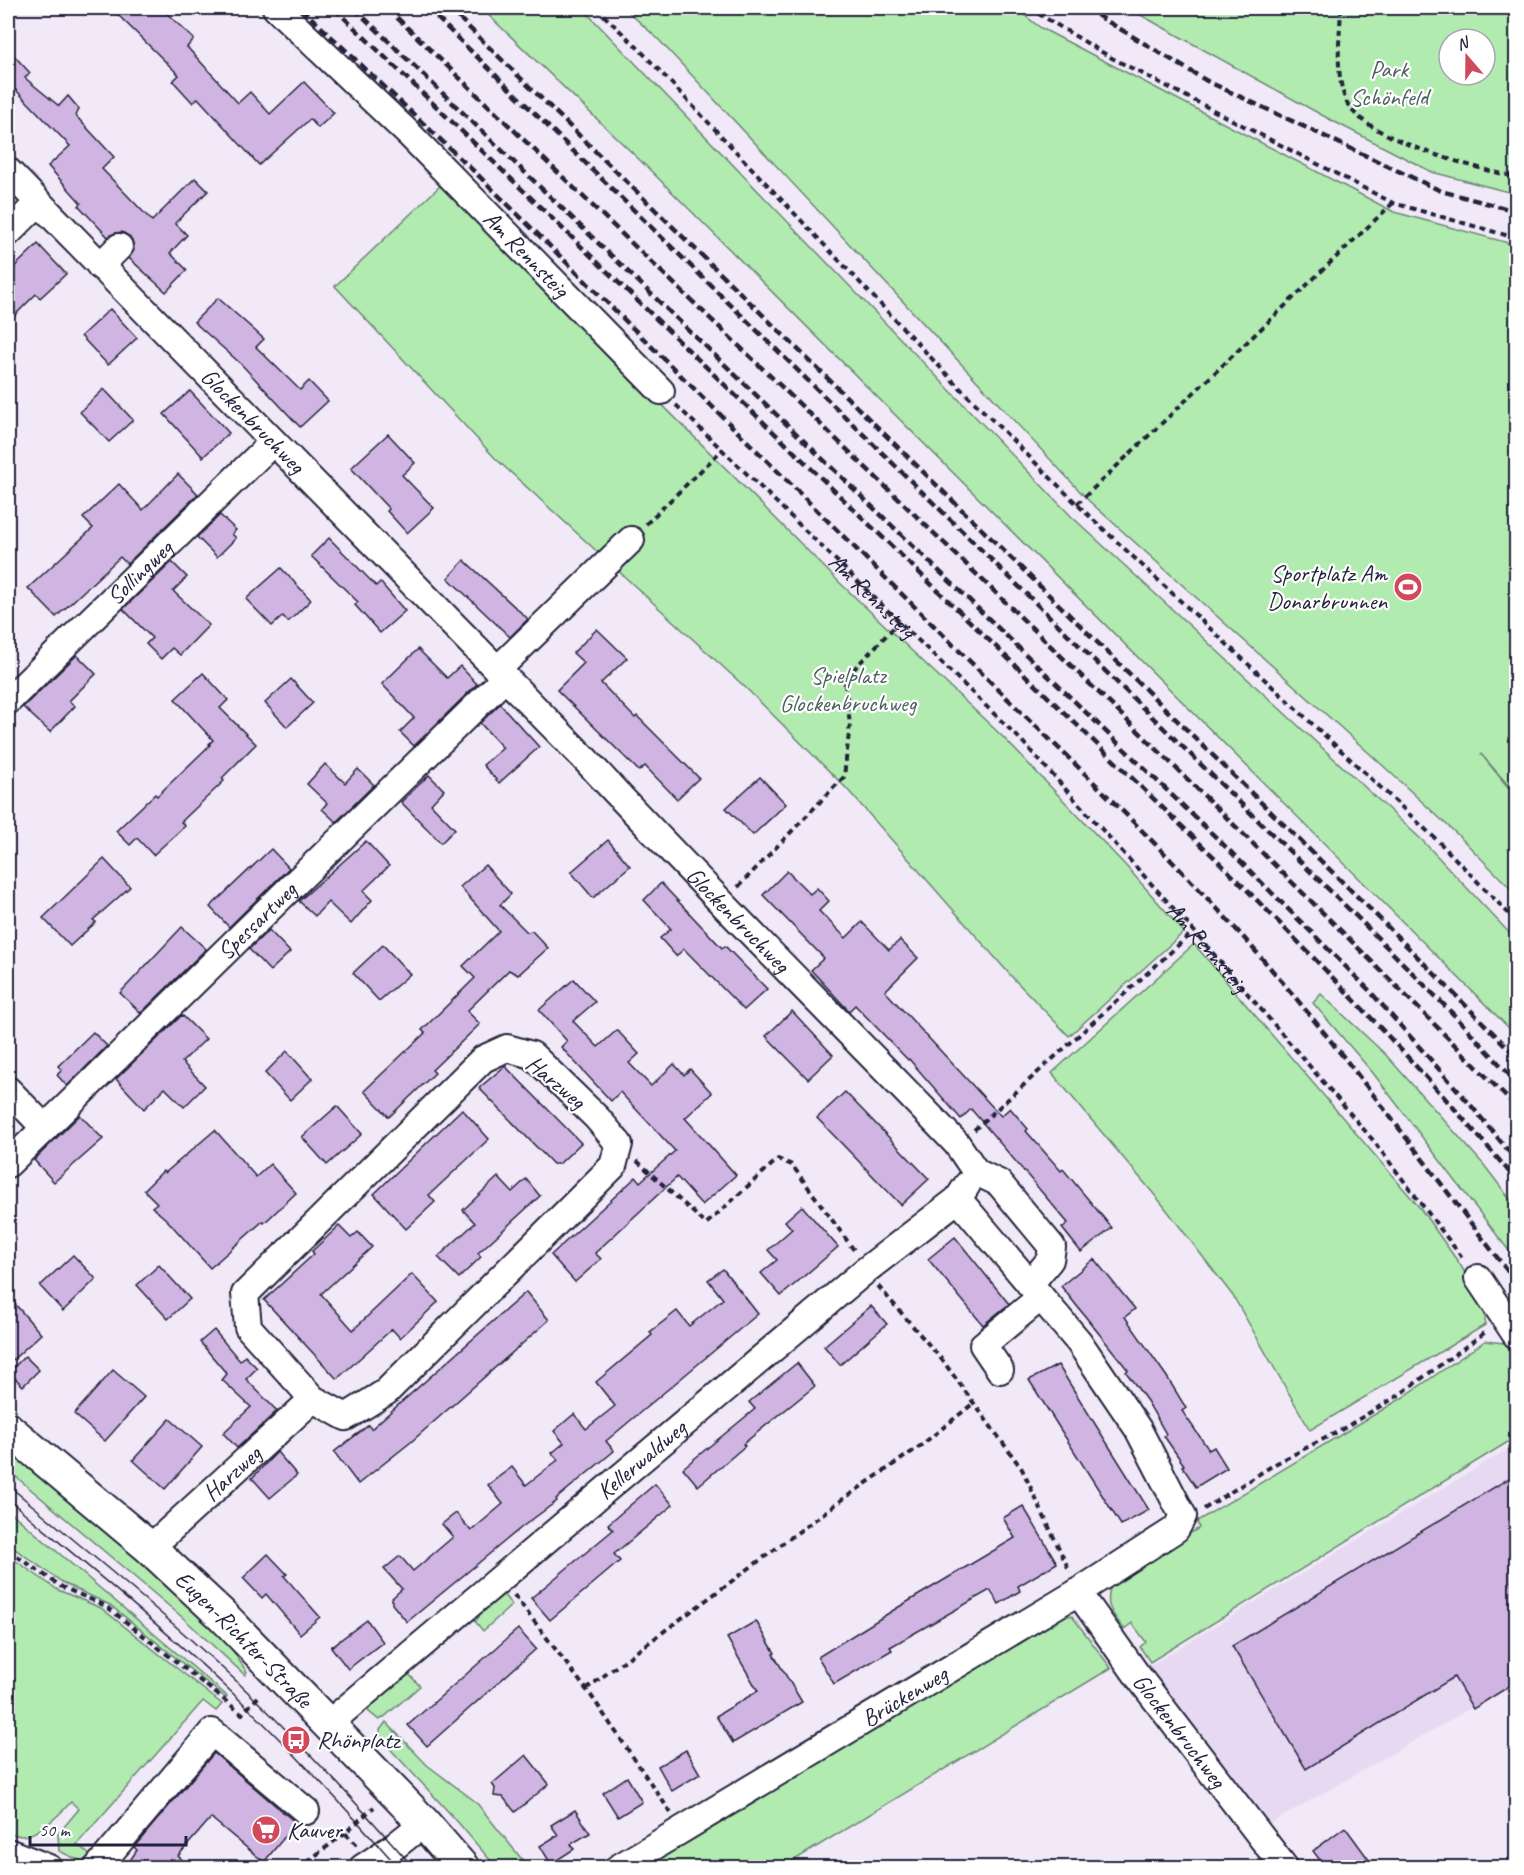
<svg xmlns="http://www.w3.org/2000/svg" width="1524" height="1875" font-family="Caveat,sans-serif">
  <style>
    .built { fill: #e7d9f1 }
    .green { fill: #b2ebb0; stroke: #6a8676; stroke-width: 1.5; fill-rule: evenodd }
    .building { fill: #d0b5e3; stroke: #22223b; stroke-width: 1.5 }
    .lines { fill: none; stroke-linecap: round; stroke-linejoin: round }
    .minor-casing { stroke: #22223b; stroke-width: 30 }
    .major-casing { stroke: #22223b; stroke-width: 36 }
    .path { stroke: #22223b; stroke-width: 4; stroke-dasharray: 6 4.5; stroke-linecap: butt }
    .minor { stroke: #fff; stroke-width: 26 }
    .major { stroke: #fff; stroke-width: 32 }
    .tram { stroke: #22223b; stroke-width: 1.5 }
    .rail { stroke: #22223b; stroke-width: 4.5; stroke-dasharray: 9 4.5; stroke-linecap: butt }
    .labels { text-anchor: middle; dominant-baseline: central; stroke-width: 4.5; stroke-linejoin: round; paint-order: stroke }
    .park-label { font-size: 24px; fill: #4d5e5e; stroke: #fff }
    .street-label { font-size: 24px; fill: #22223b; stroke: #fff }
    .poi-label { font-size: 24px; fill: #22223b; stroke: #fff; text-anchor: start }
  </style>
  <rect width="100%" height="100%" fill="#f1e9f7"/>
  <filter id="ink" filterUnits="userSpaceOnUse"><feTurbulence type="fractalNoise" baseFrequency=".0167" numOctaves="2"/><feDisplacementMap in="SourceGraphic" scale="12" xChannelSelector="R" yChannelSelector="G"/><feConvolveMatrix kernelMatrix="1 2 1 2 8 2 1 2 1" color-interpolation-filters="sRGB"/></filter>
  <g filter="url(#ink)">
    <path class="built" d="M 1516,1444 L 1516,1682 L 1266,1826 L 1148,1667 Z"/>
    <g class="green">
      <path d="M 481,8 L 582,8 L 1071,516 L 1422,840 L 1516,940 L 1516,1035 L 647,167 Z"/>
      <path d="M 624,8 L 1015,8 L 1041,28 L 1394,212 L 1516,245 L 1516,794 L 1481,754 L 1516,797 L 1516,894 L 1459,836 L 1379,762 L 1089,501 L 658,39 Z"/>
      <path d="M 1128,8 L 1516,8 L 1516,194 L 1432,172 L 1329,119 ZM 1449,39 L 1485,39 L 1485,75 L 1449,75 Z"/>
      <path d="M 442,184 L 840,583 L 1003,737 L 1126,866 L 1184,932 L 1069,1036 L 1013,978 L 847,789 L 745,687 L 495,458 L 335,286 Z"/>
      <path d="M 1194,944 L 1420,1208 L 1461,1266 L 1485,1310 L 1485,1325 L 1310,1430 L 1233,1296 L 1163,1205 L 1052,1073 Z"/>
      <path d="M 1321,994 L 1385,1054 L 1484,1165 L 1516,1207 L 1516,1260 L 1373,1073 L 1313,1003 Z"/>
      <path d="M 1485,1341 L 1513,1344 L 1516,1349 L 1516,1437 L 1150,1662 L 1140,1647 L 1146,1642 L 1132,1623 L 1124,1629 C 1110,1610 1104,1606 1112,1582 L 1199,1528 L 1197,1521 L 1402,1398 Z"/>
      <path d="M 8,1447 L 212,1620 L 247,1672 L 245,1675 L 182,1617 L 8,1470 Z"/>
      <path d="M 8,1510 L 227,1696 L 226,1698 L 110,1605 L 65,1584 L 8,1544 Z"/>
      <path d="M 9,1556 L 58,1590 L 101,1608 L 222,1704 L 216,1711 L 203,1701 L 77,1844 L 91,1856 L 85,1863 L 59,1851 L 58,1834 L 79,1809 L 71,1802 C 60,1814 39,1835 22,1836 C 18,1836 12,1834 8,1833 L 8,1558 Z"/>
      <path d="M 502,1593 L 512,1605 L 483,1631 L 475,1621 L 479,1617 L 476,1614 Z"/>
      <path d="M 1056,1616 L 1072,1616 L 1111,1668 L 783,1867 L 634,1868 Z"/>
      <path d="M 407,1672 L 420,1686 L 383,1718 L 379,1720 L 368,1711 L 372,1704 Z"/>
      <path d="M 386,1722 L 427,1765 L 476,1802 L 528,1867 L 496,1867 L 456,1820 L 380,1738 L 380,1730 Z"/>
    </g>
    <g class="building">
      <path d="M 111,8 L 161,8 L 194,39 L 187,47 L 238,103 L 250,92 L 270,114 L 304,82 L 334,113 L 318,128 L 310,119 L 259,165 L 198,98 L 193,103 L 173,81 L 179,75 Z"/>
      <path d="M 8,49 L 30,73 L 25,78 L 59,106 L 68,96 L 79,109 L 76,116 L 114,157 L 102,169 L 152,221 L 195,178 L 208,191 L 175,223 L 187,235 L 170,253 L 187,270 L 166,292 L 129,258 L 134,250 L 133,243 L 130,237 L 122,232 L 115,233 L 108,237 L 79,206 L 81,203 L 48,166 L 70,146 L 14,88 L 8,94 Z"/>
      <path d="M 38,244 L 66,274 L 40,298 L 36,294 L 8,322 L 8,273 Z"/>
      <path d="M 218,298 L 264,339 L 256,347 L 300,390 L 309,381 L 328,401 L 300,427 L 241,364 L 194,322 Z"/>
      <path d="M 110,309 L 137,338 L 108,365 L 81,336 Z"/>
      <path d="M 104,389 L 133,420 L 109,442 L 80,412 Z"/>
      <path d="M 190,391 L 229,433 L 203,457 L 164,414 Z"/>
      <path d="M 388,434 L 415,463 L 402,475 L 434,508 L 407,533 L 387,511 L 389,509 L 351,468 Z"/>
      <path d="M 178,474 L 198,494 L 127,564 L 120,557 L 56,617 L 28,588 L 93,528 L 83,518 L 119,484 L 143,510 Z"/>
      <path d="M 220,515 L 236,530 L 232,534 L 236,538 L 217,557 L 197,537 Z"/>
      <path d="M 329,538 L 376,586 L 380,582 L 405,611 L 380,633 L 355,605 L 358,602 L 311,556 Z"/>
      <path d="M 464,560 L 528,619 L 510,637 L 448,578 Z"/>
      <path d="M 172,562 L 187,577 L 173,591 L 209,625 L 180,655 L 172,648 L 161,659 L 146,644 L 152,638 L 123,609 Z"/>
      <path d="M 281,568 L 311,600 L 288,622 L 283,616 L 272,626 L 246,599 Z"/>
      <path d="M 597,629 L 627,658 L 601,683 L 635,718 L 637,716 L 699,778 L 677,799 L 645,766 L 639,771 L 557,690 L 584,663 L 573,653 Z"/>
      <path d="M 418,649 L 447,678 L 460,666 L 477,684 L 414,746 L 400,732 L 414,718 L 382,684 Z"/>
      <path d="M 77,655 L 96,674 L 69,701 L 75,706 L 50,732 L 23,707 Z"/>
      <path d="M 203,673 L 228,700 L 220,708 L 256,744 L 222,778 L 224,781 L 181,822 L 185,826 L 153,855 L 137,838 L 130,845 L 116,831 L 155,794 L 157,796 L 210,745 L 209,744 L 213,740 L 175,699 Z"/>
      <path d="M 291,679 L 313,703 L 287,727 L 265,703 Z"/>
      <path d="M 500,704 L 539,747 L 499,783 L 483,765 L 503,748 L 480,723 Z"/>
      <path d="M 325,764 L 345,783 L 358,769 L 374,785 L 336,822 L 322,809 L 327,803 L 307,784 Z"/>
      <path d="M 429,775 L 444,790 L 431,804 L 455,829 L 441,843 L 401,802 Z"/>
      <path d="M 760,777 L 786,804 L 753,835 L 726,808 Z"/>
      <path d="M 608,840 L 630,866 L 593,898 L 571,872 Z"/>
      <path d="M 366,841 L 389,866 L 363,891 L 372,900 L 351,924 L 328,902 L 315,916 L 299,901 Z"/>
      <path d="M 271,849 L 289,868 L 229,927 L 210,907 Z"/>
      <path d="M 104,859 L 130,887 L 93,920 L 96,922 L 70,946 L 43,918 Z"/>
      <path d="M 485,865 L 511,894 L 500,905 L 527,932 L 532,931 L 548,948 L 518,975 L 509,970 L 467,1011 L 480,1024 L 432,1070 L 435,1073 L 389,1117 L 364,1091 L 425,1033 L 422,1030 L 475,978 L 463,966 L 499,931 L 460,887 Z"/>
      <path d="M 787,871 L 810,894 L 817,888 L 829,901 L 819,911 L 846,938 L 862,922 L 889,950 L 900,940 L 918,958 L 885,991 L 1001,1116 L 1010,1108 L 1028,1129 L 1026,1131 L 1061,1171 L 1063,1169 L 1112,1228 L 1081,1252 L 1062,1228 L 1068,1223 L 971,1109 L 961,1119 L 909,1059 L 908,1060 L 855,1005 L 849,1011 L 811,970 L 824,958 L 763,895 Z"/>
      <path d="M 661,883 L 722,948 L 725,946 L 767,989 L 744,1010 L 684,949 L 676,956 L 660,938 L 671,929 L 644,900 Z"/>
      <path d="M 182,927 L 206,949 L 141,1013 L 120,993 Z"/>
      <path d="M 269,930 L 290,952 L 270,971 L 249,949 Z"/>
      <path d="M 383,945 L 410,974 L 379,1001 L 353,973 Z"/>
      <path d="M 574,979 L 595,1002 L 573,1021 L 598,1047 L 617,1030 L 639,1054 L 629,1063 L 651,1086 L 674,1064 L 684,1075 L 690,1069 L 712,1093 L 685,1118 L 736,1175 L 702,1205 L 677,1177 L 595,1253 L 601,1259 L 575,1282 L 551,1255 L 636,1177 L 640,1182 L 675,1151 L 620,1092 L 611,1101 L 561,1047 L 567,1041 L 539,1010 Z"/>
      <path d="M 792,1011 L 833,1055 L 808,1079 L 766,1036 Z"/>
      <path d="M 182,1015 L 206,1039 L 182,1062 L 205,1086 L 184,1107 L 165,1088 L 144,1109 L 116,1079 Z"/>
      <path d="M 93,1032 L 107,1046 L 67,1086 L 57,1075 L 62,1070 L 58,1066 Z"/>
      <path d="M 287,1051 L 312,1079 L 290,1100 L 265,1073 Z"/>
      <path d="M 505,1066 L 581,1143 L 559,1164 L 553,1164 L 479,1088 Z"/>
      <path d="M 845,1092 L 929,1179 L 901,1205 L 817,1118 Z"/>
      <path d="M 337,1106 L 362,1134 L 327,1165 L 302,1137 Z"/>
      <path d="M 462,1109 L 489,1139 L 429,1195 L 435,1202 L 406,1229 L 374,1194 Z"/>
      <path d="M 80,1115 L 103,1139 L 54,1182 L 34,1160 Z"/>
      <path d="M 215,1130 L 256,1177 L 270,1164 L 296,1193 L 264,1223 L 263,1221 L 210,1268 L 167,1220 L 152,1207 L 157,1203 L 144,1190 L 163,1171 L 165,1173 Z"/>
      <path d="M 498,1177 L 512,1192 L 526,1179 L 540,1196 L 478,1253 L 481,1257 L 459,1278 L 438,1257 L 475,1223 L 463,1210 Z"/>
      <path d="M 802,1206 L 838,1247 L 781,1296 L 761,1273 L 777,1260 L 768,1250 L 792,1229 L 785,1221 Z"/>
      <path d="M 339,1226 L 351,1238 L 358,1232 L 372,1247 L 321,1294 L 353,1330 L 412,1274 L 438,1302 L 400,1338 L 392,1329 L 337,1379 L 264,1300 L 314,1254 L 312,1251 Z"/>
      <path d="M 955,1237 L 1009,1304 L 983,1325 L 928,1259 Z"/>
      <path d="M 73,1255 L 96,1279 L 63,1311 L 40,1286 Z"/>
      <path d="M 1094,1259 L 1135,1309 L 1125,1317 L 1167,1377 L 1186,1408 L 1182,1411 L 1209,1450 L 1214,1447 L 1227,1468 L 1196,1487 L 1182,1466 L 1184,1465 L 1164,1436 L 1166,1434 L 1147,1401 L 1126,1372 L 1128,1370 L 1061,1286 Z"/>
      <path d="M 159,1265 L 190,1299 L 168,1319 L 137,1285 Z"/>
      <path d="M 723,1269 L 758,1314 L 606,1441 L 614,1451 L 556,1499 L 557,1501 L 522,1527 L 407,1622 L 392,1604 L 392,1598 L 402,1589 L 384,1569 L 400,1556 L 413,1571 L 453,1537 L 442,1524 L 456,1513 L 471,1531 L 503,1504 L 488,1485 L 512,1467 L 526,1485 L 558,1460 L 552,1453 L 564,1443 L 554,1431 L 574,1414 L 586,1429 L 615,1406 L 596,1382 L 652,1335 L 650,1332 L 677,1311 L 689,1326 L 723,1299 L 708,1280 Z"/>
      <path d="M 526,1292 L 549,1320 L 411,1442 L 358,1484 L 334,1452 L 369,1425 L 371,1429 Z"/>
      <path d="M 8,1296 L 41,1334 L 8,1364 Z"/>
      <path d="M 871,1306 L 887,1324 L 840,1365 L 824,1346 Z"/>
      <path d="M 214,1330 L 240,1361 L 245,1356 L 257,1368 L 246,1379 L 277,1411 L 237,1448 L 223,1433 L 251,1407 L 222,1380 L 227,1374 L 200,1342 Z"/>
      <path d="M 25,1356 L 39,1370 L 23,1386 L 9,1372 Z"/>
      <path d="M 797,1363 L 815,1386 L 743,1444 L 745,1446 L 698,1486 L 683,1468 L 755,1409 L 749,1402 Z"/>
      <path d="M 1058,1365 L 1149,1510 L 1121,1525 L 1029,1380 Z"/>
      <path d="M 113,1370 L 144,1397 L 105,1441 L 74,1414 Z"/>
      <path d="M 170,1419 L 202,1447 L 165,1489 L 133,1460 Z"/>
      <path d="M 277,1452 L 297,1475 L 270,1498 L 252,1478 Z"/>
      <path d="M 1516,1474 L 1516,1682 L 1473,1709 L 1454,1677 L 1306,1769 L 1232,1646 Z"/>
      <path d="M 655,1484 L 673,1505 L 614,1554 L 620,1561 L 550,1620 L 531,1598 L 613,1530 L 608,1524 Z"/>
      <path d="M 1023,1506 L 1057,1563 L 1018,1586 L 1020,1591 L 999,1604 L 990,1590 L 890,1647 L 892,1650 L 834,1684 L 818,1657 L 897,1608 L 1015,1538 L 1003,1518 Z"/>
      <path d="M 268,1554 L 287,1574 L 284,1576 L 320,1617 L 300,1634 L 266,1594 L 262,1598 L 243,1578 Z"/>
      <path d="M 367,1620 L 383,1642 L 348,1669 L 331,1647 Z"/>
      <path d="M 756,1621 L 775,1653 L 773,1654 L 802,1702 L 733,1743 L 716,1716 L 758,1691 L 727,1638 Z"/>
      <path d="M 518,1629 L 536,1649 L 427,1746 L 408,1725 Z"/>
      <path d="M 686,1750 L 700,1774 L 672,1791 L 658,1766 Z"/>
      <path d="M 214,1753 L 296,1823 L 264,1862 L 211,1818 L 178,1856 L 192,1868 L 125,1868 L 137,1850 L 134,1847 Z"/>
      <path d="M 526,1755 L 549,1784 L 515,1812 L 503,1797 L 494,1796 L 495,1788 L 492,1784 Z"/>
      <path d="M 627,1777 L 642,1802 L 618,1817 L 603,1793 Z"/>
      <path d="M 575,1810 L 590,1833 L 571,1844 L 574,1849 L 551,1864 L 540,1846 L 558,1835 L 551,1825 Z"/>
      <path d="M 1345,1827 L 1375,1868 L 1326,1868 L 1313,1851 Z"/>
    </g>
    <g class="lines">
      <g class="minor-casing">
        <g id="minor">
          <path id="s2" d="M 276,8 L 409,134 L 661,391"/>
          <path id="s3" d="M 8,171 L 584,758 C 705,889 833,1015 957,1144 L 976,1172 L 999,1183 L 1052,1247 L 1050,1260 L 1030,1284"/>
          <path d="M 8,233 L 38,203"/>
          <path d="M 100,266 L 119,247"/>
          <path d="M 497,670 L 631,540"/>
          <path id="s4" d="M 8,701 L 273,442"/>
          <path d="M 8,1090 L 45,1128"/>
          <path id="s5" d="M 8,1164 L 505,678"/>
          <path d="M 1478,1278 L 1516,1335"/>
          <path d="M 1000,1370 L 983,1345 L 1041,1297"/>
          <path id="s6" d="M 150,1548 L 313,1399 L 346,1417 L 386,1392 L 613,1166 L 619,1144 L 597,1118 L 532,1055 L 507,1048 L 483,1059 L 245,1294 L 248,1327 L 313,1399"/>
          <path id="s7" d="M 1078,1592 L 1137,1675 L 1285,1868"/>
          <path id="s8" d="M 328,1724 L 866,1270 L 958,1199 L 967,1185"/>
          <path d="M 8,1852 L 49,1868"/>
          <path d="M 97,1868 L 212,1732 L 306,1811"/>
          <path d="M 362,1868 L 395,1846 L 424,1823"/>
          <path id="s9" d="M 618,1868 L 1078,1592 L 1176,1529 L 1183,1516 L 1138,1429 L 1079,1342 L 958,1199"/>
        </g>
      </g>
      <g class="major-casing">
        <g id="major">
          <path id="s10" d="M 8,1429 L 150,1548 L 224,1617 L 424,1823 L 463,1868"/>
        </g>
      </g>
      <g class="path">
        <path d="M 596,8 L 638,48 L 954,382 L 1084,511 L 1438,841 L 1516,921"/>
        <path d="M 1029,8 L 1110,57 L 1393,203 L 1516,238"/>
        <path d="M 1341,8 C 1340,37 1334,75 1347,103 C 1365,139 1478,169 1516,177"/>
        <path id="s1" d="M 676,405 L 1021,740 L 1194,931 L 1372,1139 L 1464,1260"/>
        <path d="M 1077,504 L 1393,203"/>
        <path d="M 646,524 L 723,449"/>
        <path d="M 738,887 L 844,777 L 850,724 L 845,684 L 853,670 L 899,622"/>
        <path d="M 974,1130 L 1194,931"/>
        <path d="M 637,1161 L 706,1224 L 778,1159 L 792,1165 L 854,1250"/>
        <path d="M 878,1286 L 943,1361 L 1022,1469 L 1070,1572"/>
        <path d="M 1204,1509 L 1275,1464 L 1339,1431 L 1399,1395 L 1487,1331"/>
        <path d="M 8,1550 L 62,1587 L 106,1606 L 242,1714 L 261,1694"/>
        <path d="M 514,1595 L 592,1697 L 671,1813"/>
        <path d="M 586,1689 L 836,1504 L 919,1447 L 975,1402"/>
        <path d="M 357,1845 L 345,1833 L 374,1807"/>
        <path d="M 299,1868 L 345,1833"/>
      </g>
      <use href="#minor" class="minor"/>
      <use href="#major" class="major"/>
      <g class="tram">
        <path d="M 8,1485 C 83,1548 160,1610 232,1677 C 296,1737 356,1802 414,1868"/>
        <path d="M 8,1499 C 81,1561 156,1621 225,1686 C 286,1743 343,1805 399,1868"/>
      </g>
      <g class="rail">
        <path d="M 301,8 L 480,177 L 1016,707 C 1087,775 1157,844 1224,916 C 1330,1031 1421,1159 1516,1282"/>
        <path d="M 334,8 L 1216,859 C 1320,963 1422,1068 1516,1180"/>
        <path d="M 354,8 L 1229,850 L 1368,989 L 1469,1103 L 1516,1160"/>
        <path d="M 387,8 C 765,373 1148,732 1516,1107"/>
        <path d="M 427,8 L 1361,921 L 1457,1018 L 1516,1082"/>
        <path d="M 449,8 L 1371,910 L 1516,1056"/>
        <path d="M 1085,8 L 1207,81 L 1441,191 L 1516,211"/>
      </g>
    </g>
  </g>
  <defs>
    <g id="stadium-disc" transform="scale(1.5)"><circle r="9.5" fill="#d1495b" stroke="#fff"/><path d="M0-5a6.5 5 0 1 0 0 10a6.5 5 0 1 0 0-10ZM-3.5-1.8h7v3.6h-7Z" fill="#fff"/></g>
    <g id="bus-disc" transform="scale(1.5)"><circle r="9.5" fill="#d1495b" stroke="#fff"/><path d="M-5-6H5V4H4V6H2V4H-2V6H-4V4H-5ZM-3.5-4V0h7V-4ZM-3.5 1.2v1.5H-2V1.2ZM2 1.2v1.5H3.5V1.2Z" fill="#fff"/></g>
    <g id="supermarket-disc" transform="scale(1.5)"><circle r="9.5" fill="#d1495b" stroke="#fff"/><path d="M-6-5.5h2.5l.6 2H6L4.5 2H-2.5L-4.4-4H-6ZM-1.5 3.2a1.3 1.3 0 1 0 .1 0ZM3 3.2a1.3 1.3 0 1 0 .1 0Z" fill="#fff"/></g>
  </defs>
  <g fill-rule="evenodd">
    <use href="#stadium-disc" x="1408" y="587"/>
    <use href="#bus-disc" x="296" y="1740"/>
    <use href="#supermarket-disc" x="266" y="1830"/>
  </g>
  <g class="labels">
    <g class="park-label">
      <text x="1389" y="69">Park<tspan x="1389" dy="28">Schönfeld</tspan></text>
      <text x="848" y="675">Spielplatz<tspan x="848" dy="28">Glockenbruchweg</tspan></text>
    </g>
    <g class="street-label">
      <text stroke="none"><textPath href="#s2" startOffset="351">Am Rennsteig</textPath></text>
      <text stroke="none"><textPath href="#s3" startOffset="350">Glockenbruchweg</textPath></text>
      <text stroke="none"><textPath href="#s4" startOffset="184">Sollingweg</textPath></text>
      <text stroke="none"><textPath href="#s1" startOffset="274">Am Rennsteig</textPath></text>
      <text stroke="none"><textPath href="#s3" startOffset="1046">Glockenbruchweg</textPath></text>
      <text stroke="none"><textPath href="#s5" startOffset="348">Spessartweg</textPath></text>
      <text stroke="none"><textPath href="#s1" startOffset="760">Am Rennsteig</textPath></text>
      <text transform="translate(556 1082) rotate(40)">Harzweg</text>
      <text stroke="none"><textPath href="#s8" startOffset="410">Kellerwaldweg</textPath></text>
      <text stroke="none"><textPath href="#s6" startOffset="111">Harzweg</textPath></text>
      <text stroke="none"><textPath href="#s10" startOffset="316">Eugen-Richter-Straße</textPath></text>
      <text stroke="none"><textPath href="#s9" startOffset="334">Brückenweg</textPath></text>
      <text stroke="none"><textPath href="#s7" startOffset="172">Glockenbruchweg</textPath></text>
    </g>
    <g class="poi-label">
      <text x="1387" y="573" text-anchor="end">Sportplatz Am<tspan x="1387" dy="28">Donarbrunnen</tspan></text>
      <text x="317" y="1740">Rhönplatz</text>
      <text x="287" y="1830">Kauver</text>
    </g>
  </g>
  <rect width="1524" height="1875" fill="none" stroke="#fff" stroke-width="30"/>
  <rect x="15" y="15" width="1494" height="1845" fill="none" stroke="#22223b" stroke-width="2" filter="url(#ink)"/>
  <g transform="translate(1467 57) rotate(340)"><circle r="28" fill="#ffffff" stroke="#a7a7b1" stroke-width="1.5"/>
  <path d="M0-4.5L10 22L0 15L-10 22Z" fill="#d1495b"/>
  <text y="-9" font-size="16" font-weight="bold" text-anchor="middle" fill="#22223b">N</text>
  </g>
  <path d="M30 1836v9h156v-9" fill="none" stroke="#22223b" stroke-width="3"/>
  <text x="39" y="1836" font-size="18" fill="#22223b" stroke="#ffffff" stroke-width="4.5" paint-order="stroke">50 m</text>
</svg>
